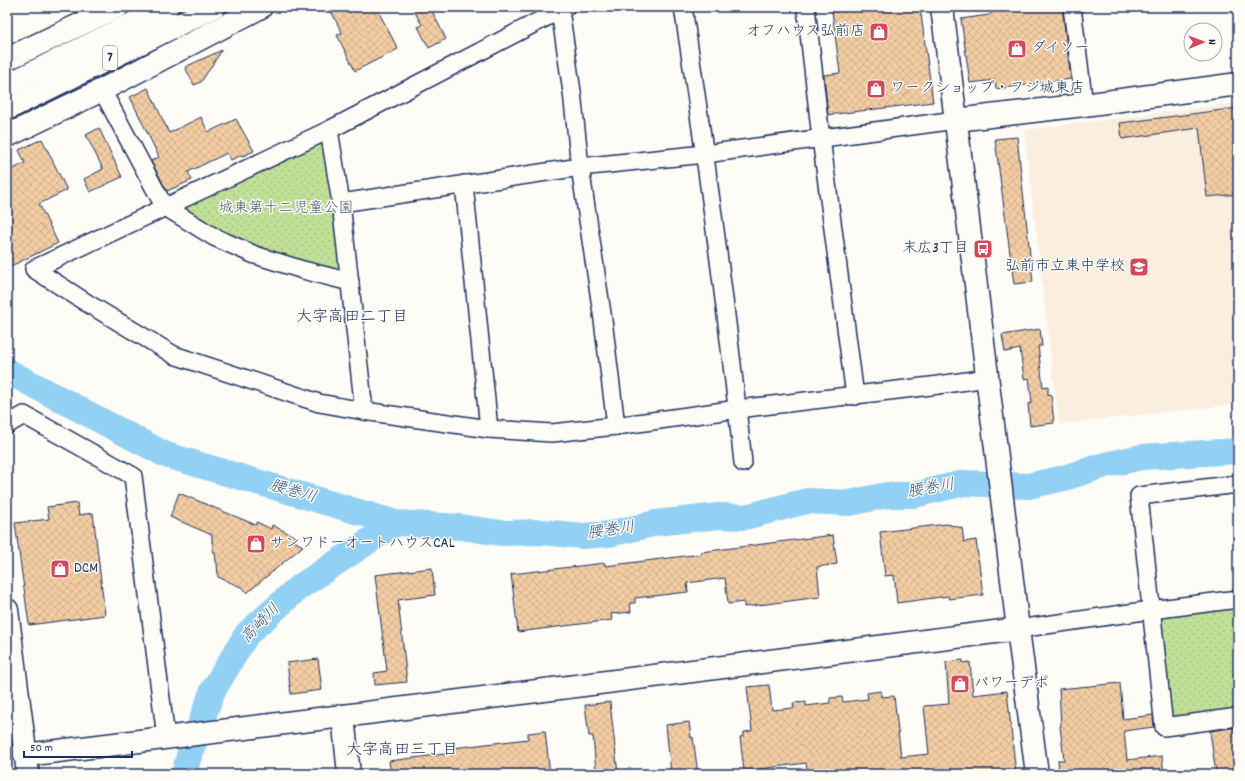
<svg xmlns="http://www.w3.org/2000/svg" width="1245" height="781" font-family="Dekko,'Klee One',sans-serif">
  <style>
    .built { fill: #faeede }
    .park { fill: url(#park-dots); stroke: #6e877a }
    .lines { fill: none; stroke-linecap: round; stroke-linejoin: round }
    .river { stroke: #92d1f3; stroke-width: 26 }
    .building { fill: url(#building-cross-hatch); stroke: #1b2f5e }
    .street-casing { stroke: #1b2f5e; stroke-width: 20 }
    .secondary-casing { stroke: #1b2f5e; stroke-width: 25 }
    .highway-casing { stroke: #1b2f5e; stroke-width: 25 }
    .street { stroke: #fdfcf7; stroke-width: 17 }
    .secondary { stroke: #fdfcf7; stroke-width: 22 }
    .highway { stroke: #fdfcf7; stroke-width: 22 }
    .labels { text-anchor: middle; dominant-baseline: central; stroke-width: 3; stroke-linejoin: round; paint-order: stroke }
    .shield { fill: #fdfcf7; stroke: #5f6c8c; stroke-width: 1 }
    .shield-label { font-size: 14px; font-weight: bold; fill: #1b2f5e }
    .poi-label { font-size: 15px; fill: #1b2f5e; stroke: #fdfcf7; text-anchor: start }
    .park-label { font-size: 15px; fill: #445b6c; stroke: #fdfcf7 }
    .neighbourhood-label { font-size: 16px; fill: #1b2f5e; stroke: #fdfcf7 }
    .water-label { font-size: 16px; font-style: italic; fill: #395883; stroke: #fdfcf7 }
  </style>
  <defs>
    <pattern id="park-dots" width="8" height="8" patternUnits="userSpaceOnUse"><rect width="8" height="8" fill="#c0df97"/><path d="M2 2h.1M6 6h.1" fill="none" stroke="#a4c085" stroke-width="1.8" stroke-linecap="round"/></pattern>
    <pattern id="building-cross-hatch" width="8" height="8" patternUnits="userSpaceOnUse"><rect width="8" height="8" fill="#f3cda3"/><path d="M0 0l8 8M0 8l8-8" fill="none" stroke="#d0b08f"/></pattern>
  </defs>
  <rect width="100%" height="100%" fill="#fdfcf7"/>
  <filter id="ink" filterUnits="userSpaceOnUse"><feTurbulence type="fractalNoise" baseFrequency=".025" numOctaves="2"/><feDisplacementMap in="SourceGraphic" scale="8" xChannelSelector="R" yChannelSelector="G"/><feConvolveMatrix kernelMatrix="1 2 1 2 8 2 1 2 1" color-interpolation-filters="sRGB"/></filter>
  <g filter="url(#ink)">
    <path class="built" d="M 1238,103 L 1238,404 L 1059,424 L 1024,130 Z"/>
    <g class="park">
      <path d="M 326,136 L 344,271 L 339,276 L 269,254 L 210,227 L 185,212 L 182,206 Z"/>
      <path d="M 1238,607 L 1238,711 L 1175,719 L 1169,714 L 1157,623 L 1162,616 Z"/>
    </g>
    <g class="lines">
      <g class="river">
        <path d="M 7,371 L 166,455 L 396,523 L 460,527 L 501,533 L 542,532 L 583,536 L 609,534 L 656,523 L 719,516 L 745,517 L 807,501 L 850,503 L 887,495 L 914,495 L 964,483 L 1028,486 L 1064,478 L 1105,465 L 1142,457 L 1238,451"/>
        <path d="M 184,774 L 189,756 L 212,692 L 247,634 L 298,588 L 396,523"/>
      </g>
    </g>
    <g class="building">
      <path d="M 329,7 L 376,7 L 398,49 L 355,71 L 337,35 L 342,33 Z"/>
      <path d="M 412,7 L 430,7 L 446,39 L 429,48 L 418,27 L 422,25 Z"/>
      <path d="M 861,7 L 920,7 L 933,102 L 828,115 L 824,75 L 840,73 L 832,11 Z"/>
      <path d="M 999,7 L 1029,7 L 1034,9 L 1062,7 L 1071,79 L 996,89 L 995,80 L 970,83 L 961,19 L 989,15 Z"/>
      <path d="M 222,50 L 201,82 L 194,85 L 185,67 Z"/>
      <path d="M 148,88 L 169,133 L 201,117 L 208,132 L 236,119 L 254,151 L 243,156 L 242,155 L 231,160 L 227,153 L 188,172 L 192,180 L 167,191 L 151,161 L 159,157 L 130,97 Z"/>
      <path d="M 1238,108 L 1238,194 L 1207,197 L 1199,128 L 1122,139 L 1120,123 Z"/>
      <path d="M 99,128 L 122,177 L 90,192 L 84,179 L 103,169 L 86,135 Z"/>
      <path d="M 1017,137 L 1033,282 L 1014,284 L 995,139 Z"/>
      <path d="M 42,139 L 67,190 L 39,204 L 58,243 L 7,268 L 7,172 L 25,163 L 19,150 Z"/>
      <path d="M 1040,329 L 1042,346 L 1038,346 L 1043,387 L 1048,386 L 1048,395 L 1051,394 L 1054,423 L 1030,426 L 1028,404 L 1032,403 L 1029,378 L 1024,379 L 1020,349 L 1005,352 L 1002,335 Z"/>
      <path d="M 179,493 L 256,525 L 257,522 L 271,529 L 272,525 L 296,537 L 294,541 L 303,546 L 247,593 L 243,588 L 218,577 L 217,563 L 216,562 L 215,552 L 213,552 L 213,543 L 212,543 L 212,535 L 170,517 Z"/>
      <path d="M 77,503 L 79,515 L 93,513 L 105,615 L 29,625 L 15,523 L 49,519 L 47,507 Z"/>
      <path d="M 947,524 L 962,528 L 964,542 L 976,540 L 983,595 L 949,599 L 948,596 L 897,603 L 894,575 L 885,576 L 880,532 Z"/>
      <path d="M 833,535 L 837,564 L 817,567 L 820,597 L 744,607 L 744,602 L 728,604 L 725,578 L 687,583 L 688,592 L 635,598 L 635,603 L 630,603 L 631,612 L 611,614 L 612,620 L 518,632 L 511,574 L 605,563 L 605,566 L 701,554 L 701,552 Z"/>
      <path d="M 432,568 L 435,595 L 398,600 L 407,682 L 375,685 L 374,673 L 387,671 L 375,575 Z"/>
      <path d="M 318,659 L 322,690 L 291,694 L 287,663 Z"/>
      <path d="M 963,660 L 963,663 L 970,662 L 973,695 L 1007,691 L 1016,774 L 808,774 L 806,763 L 744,771 L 740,737 L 744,736 L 744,732 L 752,731 L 747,687 L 769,685 L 772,710 L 794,708 L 793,703 L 806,702 L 806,706 L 830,703 L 830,698 L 842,697 L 843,702 L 868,699 L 867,693 L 881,691 L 881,697 L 894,696 L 901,757 L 929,754 L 924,706 L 949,704 L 946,662 Z"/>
      <path d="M 1120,683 L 1123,719 L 1153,715 L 1154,727 L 1124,731 L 1127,760 L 1162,756 L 1164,774 L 1059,774 L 1058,760 L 1064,760 L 1060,726 L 1061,726 L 1059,689 Z"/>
      <path d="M 610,702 L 618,774 L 601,774 L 600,770 L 596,771 L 593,736 L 589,736 L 585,705 Z"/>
      <path d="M 689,722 L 691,738 L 693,737 L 698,774 L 671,774 L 666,725 Z"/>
      <path d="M 1238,727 L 1238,774 L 1216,774 L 1210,731 Z"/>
      <path d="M 545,731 L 550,774 L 391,774 L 389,761 L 453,753 L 453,748 L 528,739 L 528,733 Z"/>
    </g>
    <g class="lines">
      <g class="street-casing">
        <g id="street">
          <path d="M 558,7 L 560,10 L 572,92 L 580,167 L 603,320 L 616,426"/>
          <path d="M 566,7 L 329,130 L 34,269 L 87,303 L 174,355 L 319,403 L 364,411 L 489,429 L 552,433 L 616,426 L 738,409 L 931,386 L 988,378"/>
          <path d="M 683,7 C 706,158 727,310 743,463"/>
          <path d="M 806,7 L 821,138 L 855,396"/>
          <path d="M 1072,7 L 1084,105"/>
          <path d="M 102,90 L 164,206 L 214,237 L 255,255 L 303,270 L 350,282"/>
          <path d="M 329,130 L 341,203 L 364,411"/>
          <path d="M 464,184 L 489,429"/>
          <path d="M 341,203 L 580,167 L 705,154 L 956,120"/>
          <path d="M 7,425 L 24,415 L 133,476 L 166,738"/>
          <path d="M 1238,484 L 1139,496 L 1164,727 L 1238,717"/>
          <path d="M 1018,629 L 1151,610 L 1238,599"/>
        </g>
      </g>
      <g class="secondary-casing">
        <g id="secondary">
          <path d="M 942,7 L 1018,629 L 1037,774"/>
          <path d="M 956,120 L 1084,105 L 1238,84"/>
          <path d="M 7,610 L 28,774"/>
          <path d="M 343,716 L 349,774"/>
          <path d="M 25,755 L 343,716 L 1018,629"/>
        </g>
      </g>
      <g class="highway-casing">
        <g id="highway">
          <path d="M 7,59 L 117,7"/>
          <path d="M 7,85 L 167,7"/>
          <path d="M 7,109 L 214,7"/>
          <path d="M 7,136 L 102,90 L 261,7"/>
        </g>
      </g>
      <use href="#street" class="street"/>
      <use href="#secondary" class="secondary"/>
      <use href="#highway" class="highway"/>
    </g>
  </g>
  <defs>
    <g id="shop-square" transform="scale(1)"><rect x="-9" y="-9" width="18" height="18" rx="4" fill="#d1495b" stroke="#fdfcf7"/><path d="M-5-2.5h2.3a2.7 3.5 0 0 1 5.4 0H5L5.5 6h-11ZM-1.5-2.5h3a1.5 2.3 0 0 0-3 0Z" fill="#fff"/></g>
    <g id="bus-square" transform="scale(1)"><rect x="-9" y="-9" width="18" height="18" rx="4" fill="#d1495b" stroke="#fdfcf7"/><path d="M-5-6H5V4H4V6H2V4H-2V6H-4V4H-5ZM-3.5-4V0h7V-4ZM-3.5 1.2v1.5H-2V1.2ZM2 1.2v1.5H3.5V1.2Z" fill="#fff"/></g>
    <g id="school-square" transform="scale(1)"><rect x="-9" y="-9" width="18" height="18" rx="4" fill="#d1495b" stroke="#fdfcf7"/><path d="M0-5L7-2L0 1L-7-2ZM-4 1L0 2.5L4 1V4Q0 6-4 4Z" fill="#fff"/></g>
  </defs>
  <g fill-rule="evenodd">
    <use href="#shop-square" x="879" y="32"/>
    <use href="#shop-square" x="1017" y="49"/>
    <use href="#shop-square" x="876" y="89"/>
    <use href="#bus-square" x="983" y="249"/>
    <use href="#school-square" x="1139" y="267"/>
    <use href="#shop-square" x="256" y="544"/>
    <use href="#shop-square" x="60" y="569"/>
    <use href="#shop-square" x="960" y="684"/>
  </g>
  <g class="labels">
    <rect class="shield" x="103" y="46" width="14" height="24" rx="3"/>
    <g class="shield-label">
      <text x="110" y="58">7</text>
    </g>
    <g class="poi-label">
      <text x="865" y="32" text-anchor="end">オフハウス弘前店</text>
      <text x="1031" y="49">ダイソー</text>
      <text x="890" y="89">ワークショップ・フジ城東店</text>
      <text x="969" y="249" text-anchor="end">末広3丁目</text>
      <text x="1125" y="267" text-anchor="end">弘前市立東中学校</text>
      <text x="270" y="544">サンワドーオートハウスCAL</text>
      <text x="74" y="569">DCM</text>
      <text x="974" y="684">パワーデポ</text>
    </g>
    <g class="park-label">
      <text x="286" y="209">城東第十二児童公園</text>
    </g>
    <g class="neighbourhood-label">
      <text x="352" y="317">大字高田二丁目</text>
      <text x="402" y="750">大字高田三丁目</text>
    </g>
    <g class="water-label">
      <text transform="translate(931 489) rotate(-10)">腰巻川</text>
      <text transform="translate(293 492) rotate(16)">腰巻川</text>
      <text transform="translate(611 531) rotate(-8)">腰巻川</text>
      <text transform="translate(261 624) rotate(-46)">高崎川</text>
    </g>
  </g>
  <rect width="1245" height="781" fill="none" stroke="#fdfcf7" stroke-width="24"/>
  <rect x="12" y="12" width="1221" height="757" fill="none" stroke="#1b2f5e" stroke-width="1.5" filter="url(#ink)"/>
  <g transform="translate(1203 42) rotate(89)"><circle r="19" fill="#fdfcf7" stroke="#a3aaba"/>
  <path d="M0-3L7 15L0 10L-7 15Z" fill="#d1495b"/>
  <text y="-6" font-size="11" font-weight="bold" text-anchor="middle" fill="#1b2f5e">N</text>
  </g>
  <path d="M24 751v6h108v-6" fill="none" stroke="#1b2f5e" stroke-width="2"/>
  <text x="30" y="751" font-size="12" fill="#1b2f5e" stroke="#fdfcf7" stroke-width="3" paint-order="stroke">50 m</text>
</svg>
